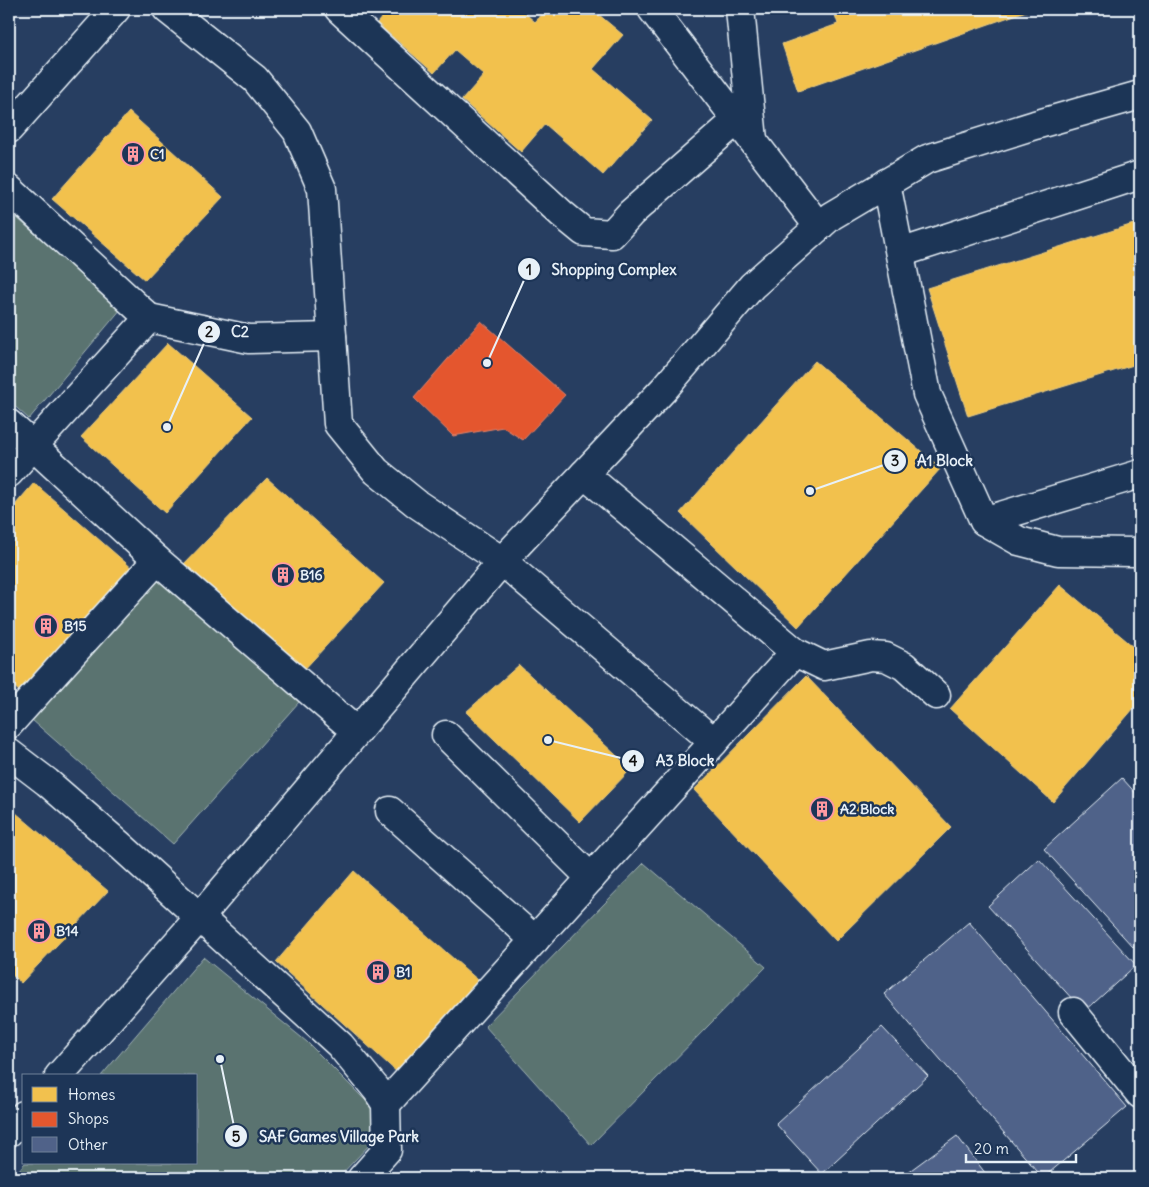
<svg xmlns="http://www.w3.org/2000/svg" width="1149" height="1187" font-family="Delius,sans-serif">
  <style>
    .green { fill: #5a7370; stroke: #a1b2b4 }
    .homes { fill: #f2c14e; stroke: #efcf81 }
    .shops { fill: #e4572e; stroke: #e5856b }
    .building { fill: #506289; stroke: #e8f1f8 }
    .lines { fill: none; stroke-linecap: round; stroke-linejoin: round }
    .minor-casing { stroke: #e8f1f8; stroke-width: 31 }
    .minor { stroke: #1d3557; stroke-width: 28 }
    .labels { text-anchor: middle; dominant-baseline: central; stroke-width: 5; stroke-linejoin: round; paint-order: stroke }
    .poi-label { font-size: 14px; font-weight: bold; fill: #e8f1f8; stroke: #1d3557; text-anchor: start }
    .leader { fill: none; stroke: #e8f1f8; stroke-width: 2 }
    .callout-dot { fill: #e8f1f8; stroke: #1d3557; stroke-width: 2 }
    .mark-label { font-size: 15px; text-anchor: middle; font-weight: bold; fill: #111 }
    .callout-label { font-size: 15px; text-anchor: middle; font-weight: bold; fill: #e8f1f8; stroke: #1d3557; stroke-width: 5; stroke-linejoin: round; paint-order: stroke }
  </style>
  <rect width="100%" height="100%" fill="#273e61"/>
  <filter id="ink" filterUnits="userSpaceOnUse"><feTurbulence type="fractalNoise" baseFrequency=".02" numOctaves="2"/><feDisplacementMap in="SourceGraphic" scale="10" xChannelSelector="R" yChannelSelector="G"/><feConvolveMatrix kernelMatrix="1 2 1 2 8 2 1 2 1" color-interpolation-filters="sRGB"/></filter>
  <g filter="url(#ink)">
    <g class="green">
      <path d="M 9,211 L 121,309 L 29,419 L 9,401 Z"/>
      <path d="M 159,579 L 299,702 L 173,844 L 32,720 Z"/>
      <path d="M 644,863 L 766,967 L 591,1145 L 485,1026 Z"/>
      <path d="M 203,957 L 307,1042 L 389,1124 L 338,1178 L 12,1178 L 25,1163 L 196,1163 L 196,1076 L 101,1076 Z"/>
    </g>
    <g class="homes">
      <path d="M 389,9 L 520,9 L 535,22 L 547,9 L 592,9 L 623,35 L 593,69 L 652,120 L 603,175 L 545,124 L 521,152 L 462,100 L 484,75 L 455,50 L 434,73 L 377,23 Z"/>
      <path d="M 769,9 L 786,9 L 771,14 Z"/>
      <path d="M 833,9 L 1032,9 L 798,91 L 782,44 L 838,24 Z"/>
      <path d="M 129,112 L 223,197 L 145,280 L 52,199 Z"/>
      <path d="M 1140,222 L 1140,363 L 968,416 L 927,288 Z"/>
      <path d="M 168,343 L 252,417 L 165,513 L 81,437 Z"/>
      <path d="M 815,361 L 941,468 L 798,627 L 680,513 Z"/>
      <path d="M 267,478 L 384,583 L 301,673 L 182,566 Z"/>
      <path d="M 34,483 L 134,570 L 21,693 L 9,682 L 9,512 Z"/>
      <path d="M 1060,585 L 1140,652 L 1140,701 L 1053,802 L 950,709 Z"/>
      <path d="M 519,665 L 631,769 L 580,822 L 466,712 Z"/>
      <path d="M 806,676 L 951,827 L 836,941 L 694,790 Z"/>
      <path d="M 9,807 L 108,891 L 21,983 L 9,972 Z"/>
      <path d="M 354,871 L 480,982 L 399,1074 L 276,962 Z"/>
    </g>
    <path class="shops" d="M 481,321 L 565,395 L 523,440 L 503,427 L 453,436 L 414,398 Z"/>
    <g class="building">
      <path d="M 1122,778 L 1140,798 L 1140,940 L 1133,947 L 1044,849 Z"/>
      <path d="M 1039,859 L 1136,965 L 1084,1012 L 988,906 Z"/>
      <path d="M 969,922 L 1127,1107 L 1043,1178 L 884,994 Z"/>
      <path d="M 882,1027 L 928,1076 L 822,1174 L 776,1124 Z"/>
      <path d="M 957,1136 L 989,1178 L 900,1178 Z"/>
    </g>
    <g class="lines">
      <g class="minor-casing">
        <g id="minor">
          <path d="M 167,9 L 255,79 L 297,131 L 322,189 L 338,424 L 376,471 L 417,504 L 502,561 L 714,742 L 386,1104"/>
          <path d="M 339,9 L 562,214 L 584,232 L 612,234 L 631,213 L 737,120"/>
          <path d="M 652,9 L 819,227"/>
          <path d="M 740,9 L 753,140"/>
          <path d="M 9,129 L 116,9"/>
          <path d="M 886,183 L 927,394 L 984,521 L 1019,541 L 1058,551 L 1135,552 L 1140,550"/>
          <path d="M 9,189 L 149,318 L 33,446 L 9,424"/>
          <path d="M 900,253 L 1140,175"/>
          <path d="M 149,318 L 249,339 L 332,337"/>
          <path d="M 9,473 L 33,446 L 157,560"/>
          <path d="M 584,474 L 795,652 L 824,666 L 871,656 L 886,657 L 904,666 L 936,695"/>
          <path d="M 984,521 L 1140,474"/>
          <path d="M 9,724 L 157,560 L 357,732"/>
          <path d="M 446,735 L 591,878"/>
          <path d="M 714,742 L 795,652"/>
          <path d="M 9,753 L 47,782 L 122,847 L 340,1045 L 377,1090 L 386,1104 L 387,1150 L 362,1178"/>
          <path d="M 390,811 L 535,940"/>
          <path d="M 1073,1012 L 1140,1094"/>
          <path d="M 59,1076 L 199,918 L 502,561 L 664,389 L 752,286 L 831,216 L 927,159 L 1035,125 L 1140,95"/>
          <path d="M 9,1132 L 24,1115"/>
        </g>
      </g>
      <use href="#minor" class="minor"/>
    </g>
  </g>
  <defs>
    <g id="building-ring" transform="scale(1.25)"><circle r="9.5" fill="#1d3557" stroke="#ff9aa2" stroke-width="1.5"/><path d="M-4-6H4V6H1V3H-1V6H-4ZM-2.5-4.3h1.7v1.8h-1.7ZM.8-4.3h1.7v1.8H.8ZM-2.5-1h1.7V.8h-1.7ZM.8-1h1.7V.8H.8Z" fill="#ff9aa2"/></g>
  </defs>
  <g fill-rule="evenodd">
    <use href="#building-ring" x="133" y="154"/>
    <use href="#building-ring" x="283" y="575"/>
    <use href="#building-ring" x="46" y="626"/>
    <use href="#building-ring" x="822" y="809"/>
    <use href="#building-ring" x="39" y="931"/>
    <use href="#building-ring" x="378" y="972"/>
  </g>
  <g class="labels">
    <g class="poi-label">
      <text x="150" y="154">C1</text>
      <text x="300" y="575">B16</text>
      <text x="64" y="626">B15</text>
      <text x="840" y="809">A2 Block</text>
      <text x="56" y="931">B14</text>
      <text x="396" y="972">B1</text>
    </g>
  </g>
  <path class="leader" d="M487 363L529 269M167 427L209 332M810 491L895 461M548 740L633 761M220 1059L236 1136"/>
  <g class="callout-dot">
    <circle cx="487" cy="363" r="5"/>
    <circle cx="167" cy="427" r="5"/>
    <circle cx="810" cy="491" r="5"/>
    <circle cx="548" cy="740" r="5"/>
    <circle cx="220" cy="1059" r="5"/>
    <circle cx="529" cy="269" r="12"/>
    <circle cx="209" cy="332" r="12"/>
    <circle cx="895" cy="461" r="12"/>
    <circle cx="633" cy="761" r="12"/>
    <circle cx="236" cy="1136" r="12"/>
  </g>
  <g class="mark-label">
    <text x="529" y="275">1</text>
    <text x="209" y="337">2</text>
    <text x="895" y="466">3</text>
    <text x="633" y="766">4</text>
    <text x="236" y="1142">5</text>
  </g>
  <g class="callout-label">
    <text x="614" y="275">Shopping Complex</text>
    <text x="240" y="337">C2</text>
    <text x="945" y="466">A1 Block</text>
    <text x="685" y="766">A3 Block</text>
    <text x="339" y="1142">SAF Games Village Park</text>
  </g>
  <rect width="1149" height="1187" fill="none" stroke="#1d3557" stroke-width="30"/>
  <rect x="15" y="15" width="1119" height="1157" fill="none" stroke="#e8f1f8" stroke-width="2" filter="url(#ink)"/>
  <rect x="22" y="1074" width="175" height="90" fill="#1d3557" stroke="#6e8097"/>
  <rect x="32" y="1087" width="25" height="15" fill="#f2c14e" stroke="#6e8097"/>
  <text x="68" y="1100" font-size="15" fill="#e8f1f8">Homes</text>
  <rect x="32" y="1112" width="25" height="15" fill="#e4572e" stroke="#6e8097"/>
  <text x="68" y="1124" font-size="15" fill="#e8f1f8">Shops</text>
  <rect x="32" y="1137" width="25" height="15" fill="#506289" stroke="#6e8097"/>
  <text x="68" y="1150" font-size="15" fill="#e8f1f8">Other</text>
  <path d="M966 1154v8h110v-8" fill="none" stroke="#e8f1f8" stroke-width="2.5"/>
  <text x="974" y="1154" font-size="15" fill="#e8f1f8" stroke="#1d3557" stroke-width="4" paint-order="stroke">20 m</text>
</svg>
